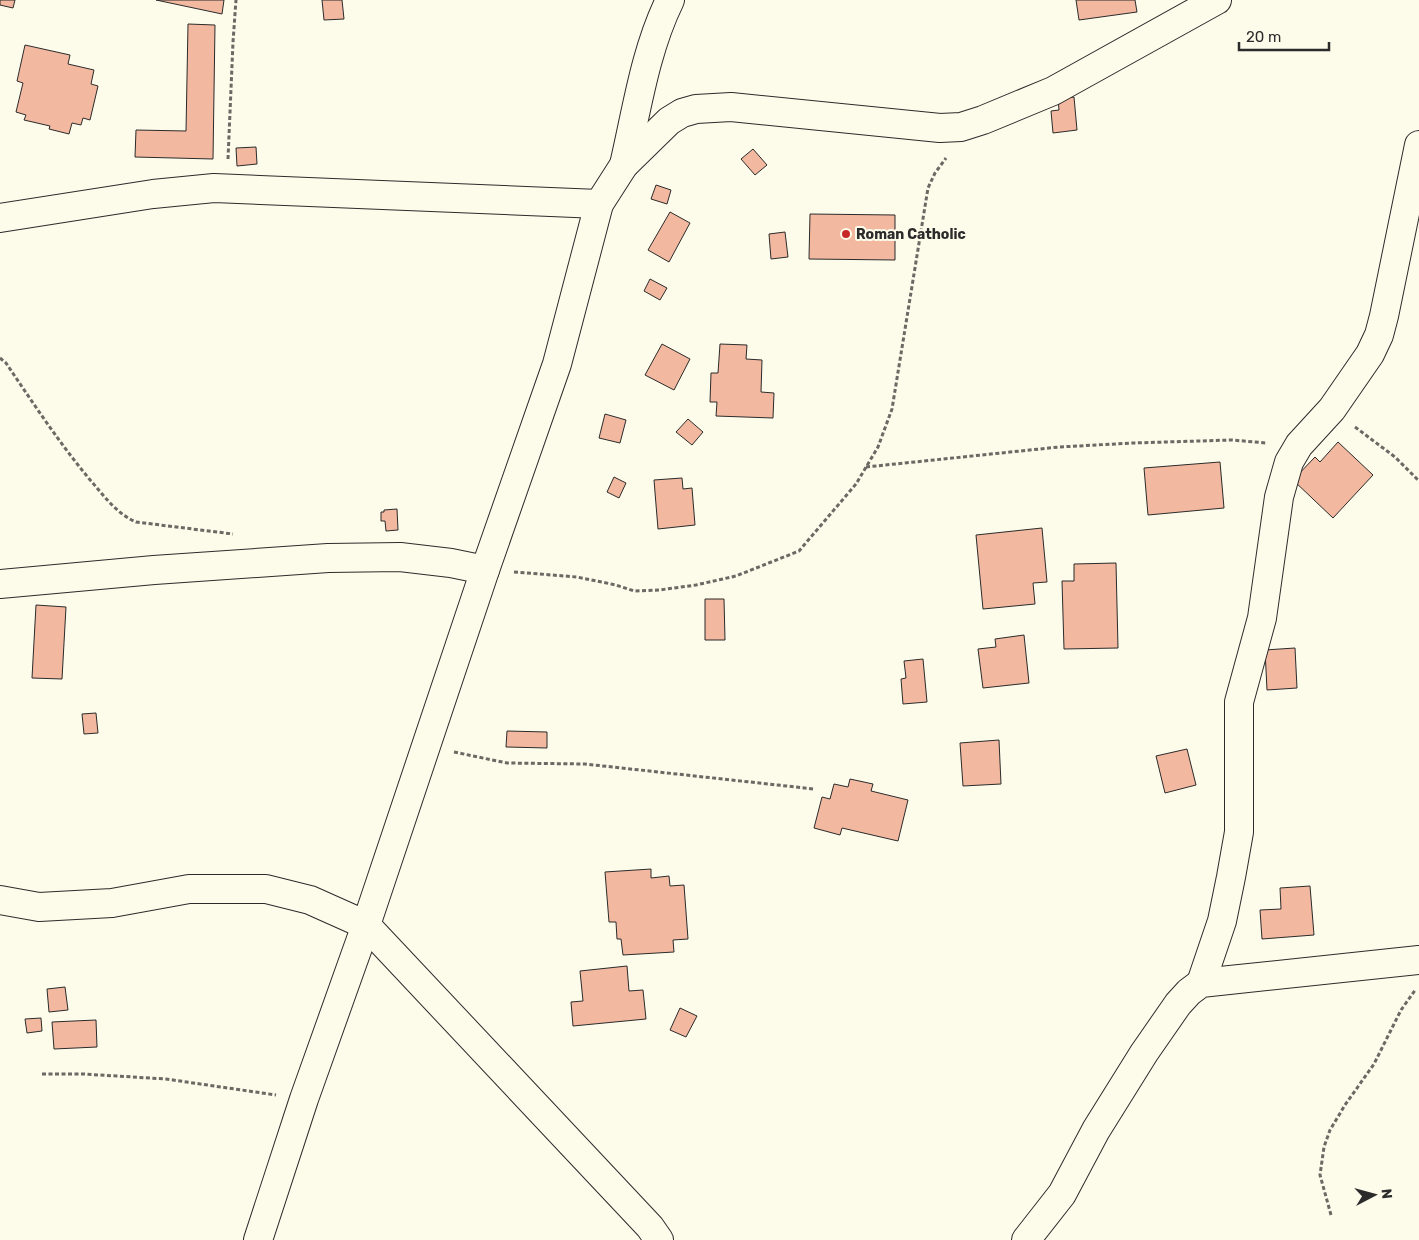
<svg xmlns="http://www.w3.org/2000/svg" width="1419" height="1240" font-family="Rubik,sans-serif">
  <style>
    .building { fill: #f2b8a0; stroke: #2b2b2b }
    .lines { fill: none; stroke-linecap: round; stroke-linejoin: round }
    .street-casing { stroke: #2b2b2b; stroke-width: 30 }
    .path { stroke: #6a6964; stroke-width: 3; stroke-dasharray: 4 2.5; stroke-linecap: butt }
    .street { stroke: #fdfbea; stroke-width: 28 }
    .poi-dot { fill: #c62828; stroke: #fdfbea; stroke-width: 2 }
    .labels { text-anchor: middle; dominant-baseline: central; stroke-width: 4; stroke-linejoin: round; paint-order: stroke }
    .poi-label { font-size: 14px; font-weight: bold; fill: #2b2b2b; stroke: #fdfbea; text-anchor: start }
  </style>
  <rect width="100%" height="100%" fill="#fdfbea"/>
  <g class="building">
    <path d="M 0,0 L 15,0 L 13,8 L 0,5 Z"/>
    <path d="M 156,0 L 224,0 L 222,14 Z"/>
    <path d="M 322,0 L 342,0 L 344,19 L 324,20 Z"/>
    <path d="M 1076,0 L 1135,0 L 1137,12 L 1079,20 Z"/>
    <path d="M 188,24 L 215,25 L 213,159 L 135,157 L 136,130 L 186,131 Z"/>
    <path d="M 25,45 L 70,55 L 68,64 L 94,70 L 91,84 L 98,86 L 90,120 L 83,118 L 81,125 L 72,123 L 69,134 L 49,129 L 50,126 L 24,120 L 26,115 L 16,112 L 23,83 L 17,81 Z"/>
    <path d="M 1074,97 L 1077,130 L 1053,133 L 1051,111 L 1059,110 L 1058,99 Z"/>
    <path d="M 256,147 L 257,164 L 237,166 L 236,148 Z"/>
    <path d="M 753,149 L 767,165 L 755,175 L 741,159 Z"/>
    <path d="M 656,185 L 671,190 L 667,204 L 651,199 Z"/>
    <path d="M 670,212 L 690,223 L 669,262 L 648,250 Z"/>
    <path d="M 810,214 L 895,215 L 895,260 L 809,259 Z"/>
    <path d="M 785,232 L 788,257 L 771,259 L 769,234 Z"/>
    <path d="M 650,279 L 667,288 L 660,300 L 644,291 Z"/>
    <path d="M 662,344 L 690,359 L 674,390 L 645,375 Z"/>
    <path d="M 720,344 L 747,345 L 746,359 L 762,360 L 761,392 L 774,393 L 773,418 L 716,416 L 717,402 L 710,402 L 711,373 L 718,373 Z"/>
    <path d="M 605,414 L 626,420 L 620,443 L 599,438 Z"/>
    <path d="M 688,419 L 703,432 L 692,445 L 676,432 Z"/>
    <path d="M 1338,442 L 1373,475 L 1333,518 L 1293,480 L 1315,457 L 1320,462 Z"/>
    <path d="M 1220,462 L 1224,508 L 1148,515 L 1144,468 Z"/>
    <path d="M 614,477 L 626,483 L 619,498 L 607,492 Z"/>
    <path d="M 682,478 L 683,489 L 692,488 L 695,525 L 658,529 L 654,480 Z"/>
    <path d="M 397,509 L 398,530 L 386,531 L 385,521 L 381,521 L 381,512 L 384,512 L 384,510 Z"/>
    <path d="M 1042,528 L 1047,582 L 1033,583 L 1035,604 L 983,609 L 976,535 Z"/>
    <path d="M 1116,563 L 1118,648 L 1064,649 L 1062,581 L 1074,581 L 1074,564 Z"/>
    <path d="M 705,599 L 724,599 L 725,640 L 705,640 Z"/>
    <path d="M 36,605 L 66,607 L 62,679 L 32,678 Z"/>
    <path d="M 1024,635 L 1029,683 L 983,688 L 978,649 L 996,647 L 995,639 Z"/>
    <path d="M 1295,648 L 1297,688 L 1267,690 L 1265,650 Z"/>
    <path d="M 923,659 L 927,702 L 903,704 L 901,679 L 906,678 L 904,661 Z"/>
    <path d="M 96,713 L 98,733 L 84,734 L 82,714 Z"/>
    <path d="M 507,731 L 547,732 L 547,748 L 506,747 Z"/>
    <path d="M 999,740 L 1001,784 L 963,786 L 960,743 Z"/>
    <path d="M 1187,749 L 1196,785 L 1165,793 L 1156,756 Z"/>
    <path d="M 850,779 L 873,784 L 871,791 L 908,800 L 898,841 L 842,828 L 840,835 L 814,828 L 822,797 L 830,799 L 834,784 L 848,787 Z"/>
    <path d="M 651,869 L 651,878 L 669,876 L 670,886 L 684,885 L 688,939 L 673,940 L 674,952 L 623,955 L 621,939 L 617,939 L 616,922 L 609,922 L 605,872 Z"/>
    <path d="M 1310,886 L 1314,935 L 1262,939 L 1260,910 L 1281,909 L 1280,888 Z"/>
    <path d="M 627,966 L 629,991 L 643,990 L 646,1019 L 573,1026 L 571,1002 L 583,1001 L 580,971 Z"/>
    <path d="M 65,987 L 68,1010 L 49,1012 L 47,989 Z"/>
    <path d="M 680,1008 L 697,1016 L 686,1037 L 670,1030 Z"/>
    <path d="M 41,1018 L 42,1031 L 27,1033 L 25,1019 Z"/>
    <path d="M 96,1020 L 97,1047 L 54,1049 L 52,1022 Z"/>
  </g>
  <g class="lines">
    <g class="street-casing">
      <g id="street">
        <path d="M 624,165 C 637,109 645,51 670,0"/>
        <path d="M 0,218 L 153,194 L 214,188 L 599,204"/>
        <path d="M 0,584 L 154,570 L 328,558 L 400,557 L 451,563 L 485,570"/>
        <path d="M 0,900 L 39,907 L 112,903 L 189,889 L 266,889 L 310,900 L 366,925 L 650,1227 L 659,1240"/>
        <path d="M 1201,983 L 1222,921 L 1231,877 L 1239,832 L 1239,702 L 1262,618 L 1279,497 L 1289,462 L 1299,445 L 1332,409 L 1370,354 L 1379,335 L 1384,316 L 1419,145"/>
        <path d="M 258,1240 L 304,1099 L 366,925 L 485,570 L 557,364 L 599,204 L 624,165 L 669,121 L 682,113 L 696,109 L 731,107 L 940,128 L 961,127 L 983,120 L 1053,91 L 1217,0"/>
        <path d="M 1026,1240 L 1062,1194 L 1096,1130 L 1144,1053 L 1178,1004 L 1189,992 L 1201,983 L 1419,960"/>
      </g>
    </g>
    <g class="path">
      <path d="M 228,159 L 233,42 L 236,0"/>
      <path d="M 0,358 L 6,363 C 33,403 60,444 91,481 C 105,497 117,514 136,522 L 233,534"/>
      <path d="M 1355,427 L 1395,457 L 1419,481"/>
      <path d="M 866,467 L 1059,447 L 1133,443 L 1232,440 L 1266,443"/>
      <path d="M 514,572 L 577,577 L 616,585 L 634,591 L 659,590 L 696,585 L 736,576 L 799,551 L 856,484 L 878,447 L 892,409 L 928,188 L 935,173 L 946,158"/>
      <path d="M 454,752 L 507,763 L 585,764 L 814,789"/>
      <path d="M 42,1074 L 83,1074 L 166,1079 L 276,1095"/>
      <path d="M 1331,1215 L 1320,1175 L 1324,1147 L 1330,1130 L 1345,1105 L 1374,1064 L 1401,1010 L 1416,989"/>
    </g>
    <use href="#street" class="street"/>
  </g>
  <circle class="poi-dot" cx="846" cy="234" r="5"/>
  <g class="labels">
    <g class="poi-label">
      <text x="856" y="234">Roman Catholic</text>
    </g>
  </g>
  <g transform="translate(1374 1195) rotate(84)" stroke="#fdfbea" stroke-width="4" paint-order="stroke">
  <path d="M0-4L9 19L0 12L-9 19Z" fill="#2b2b2b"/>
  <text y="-8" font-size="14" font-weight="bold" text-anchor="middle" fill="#2b2b2b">N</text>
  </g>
  <path d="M1239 42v8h90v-8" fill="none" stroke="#2b2b2b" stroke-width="2.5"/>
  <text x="1246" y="42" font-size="15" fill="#2b2b2b" stroke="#fdfbea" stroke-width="4" paint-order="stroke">20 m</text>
</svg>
